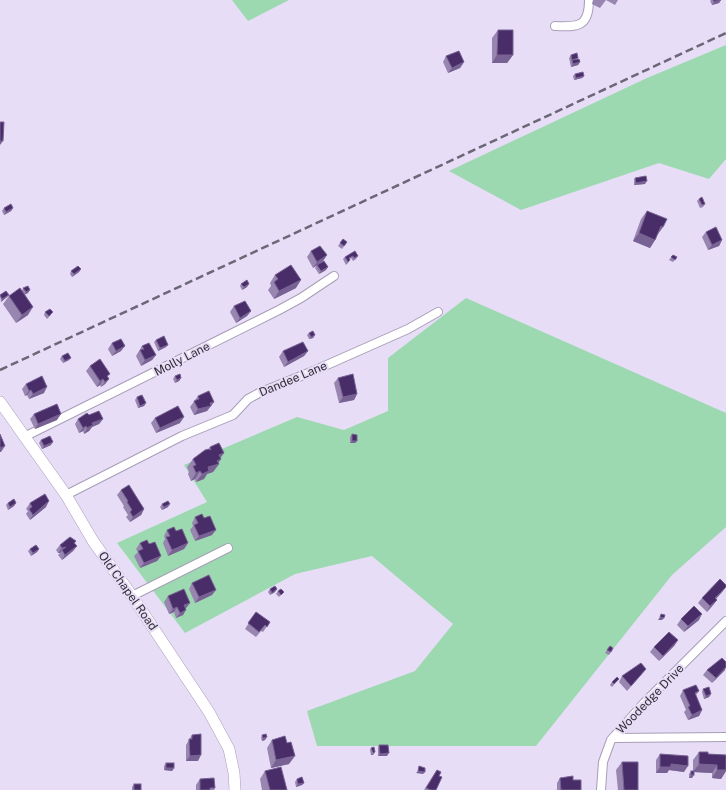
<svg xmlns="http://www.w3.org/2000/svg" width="726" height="790" font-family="'Public Sans',sans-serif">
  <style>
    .green { fill: #9cd9b0 }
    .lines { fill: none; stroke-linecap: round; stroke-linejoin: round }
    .street-casing { stroke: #a79eb6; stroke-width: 10 }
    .secondary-casing { stroke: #a79eb6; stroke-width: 12 }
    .street { stroke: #fff; stroke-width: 8 }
    .secondary { stroke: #fff; stroke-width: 11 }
    .rail { stroke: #6c6776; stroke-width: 2.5; stroke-dasharray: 8 4; stroke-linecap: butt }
    .wall { fill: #9885b0 }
    .shaded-wall { fill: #786293 }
    .building { fill: #482d68; stroke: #786293 }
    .labels { text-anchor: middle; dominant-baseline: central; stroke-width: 4; stroke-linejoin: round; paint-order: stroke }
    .street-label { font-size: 12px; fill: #312e37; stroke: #e7ddf7 }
  </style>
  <rect width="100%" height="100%" fill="#e7ddf7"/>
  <g class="green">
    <path d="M 232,0 L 289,0 L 248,21 Z"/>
    <path d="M 726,45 L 726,159 L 709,179 L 659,163 L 521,210 L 449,171 L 647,78 Z"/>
    <path d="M 466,298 L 726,413 L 726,527 L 672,575 L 536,746 L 317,746 L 307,711 L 415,671 L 453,624 L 372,556 L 295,574 L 185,633 L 117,543 L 207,502 L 184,465 L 297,417 L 344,430 L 388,411 L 388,358 Z"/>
  </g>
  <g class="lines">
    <g class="street-casing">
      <g id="street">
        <path d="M 555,26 C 578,27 589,27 589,0"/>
        <path d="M 26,436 L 279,310 L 301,298 L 334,276"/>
        <path d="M 66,495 L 182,436 L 233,415 L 248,399 L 259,393 L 311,372 L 408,329 L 438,312"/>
        <path d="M 132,596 L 228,548"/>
        <path d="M 613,738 L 726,737"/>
        <path d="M 601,790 L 603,762 L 611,740 L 644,703 L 726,621"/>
      </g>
    </g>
    <g class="secondary-casing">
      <path id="secondary" d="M 0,402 L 66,495 L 93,541 L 132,596 L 209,712 L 229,749 L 234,773 L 235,790"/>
    </g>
    <use href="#street" class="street"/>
    <use href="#secondary" class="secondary"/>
    <path class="rail" d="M 0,370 L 726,33"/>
  </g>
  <g class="wall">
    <path d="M 593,0 L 618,0 L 615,5 L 606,0 L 600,8 L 592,4 Z"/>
    <path d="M 711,0 L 721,0 L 719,3 L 712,5 L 710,1 Z"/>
    <path d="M 498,30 L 513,55 L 507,63 L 492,63 L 492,38 Z"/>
    <path d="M 571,55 L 577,59 L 580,62 L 578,65 L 571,67 L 570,63 L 570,62 L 569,58 Z"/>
    <path d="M 446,56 L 464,62 L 460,68 L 448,73 L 443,62 Z"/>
    <path d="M 575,74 L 584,76 L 582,78 L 574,80 L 573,76 Z"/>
    <path d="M 635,178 L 645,184 L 634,185 L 634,180 Z"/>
    <path d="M 699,199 L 705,204 L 703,207 L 700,208 L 697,201 Z"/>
    <path d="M 4,208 L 13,208 L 11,211 L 4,215 L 2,211 Z"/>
    <path d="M 647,211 L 663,227 L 657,235 L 655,240 L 650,248 L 633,241 L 641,219 Z"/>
    <path d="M 706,232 L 722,240 L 719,246 L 708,250 L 702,237 Z"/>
    <path d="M 343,239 L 347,242 L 342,249 L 338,246 Z"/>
    <path d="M 311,251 L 327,255 L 323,261 L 313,268 L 307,257 Z"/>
    <path d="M 355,251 L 358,256 L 356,259 L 353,261 L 351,258 L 350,259 L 350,260 L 348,263 L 346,265 L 343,259 L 345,257 Z"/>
    <path d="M 673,255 L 677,257 L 673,262 L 669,260 Z"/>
    <path d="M 317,265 L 326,270 L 319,274 L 315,268 Z"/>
    <path d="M 81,269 L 79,272 L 72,277 L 70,274 L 71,271 Z"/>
    <path d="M 275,275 L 296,288 L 274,299 L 268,290 L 271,286 L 270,283 Z"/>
    <path d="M 241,284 L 247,287 L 242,290 L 240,286 Z"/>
    <path d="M 23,288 L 28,293 L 25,294 L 28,315 L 16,323 L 3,304 L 9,296 L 22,291 Z"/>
    <path d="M 0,295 L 7,297 L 1,302 Z"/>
    <path d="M 234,306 L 251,311 L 247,316 L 236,323 L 230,312 Z"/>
    <path d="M 45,312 L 51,315 L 47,319 L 44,315 Z"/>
    <path d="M 309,333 L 315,335 L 313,338 L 309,339 L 307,335 Z"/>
    <path d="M 156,340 L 166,347 L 158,351 L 154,342 Z"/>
    <path d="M 112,343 L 121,351 L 112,356 L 108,349 Z"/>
    <path d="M 142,346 L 156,355 L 152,360 L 141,366 L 136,356 Z"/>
    <path d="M 283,351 L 308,351 L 304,356 L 284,367 L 279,357 Z"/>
    <path d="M 62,356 L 69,360 L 63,363 L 60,359 Z"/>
    <path d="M 90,366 L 108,377 L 109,379 L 105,384 L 101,387 L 100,385 L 97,387 L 86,371 Z"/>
    <path d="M 175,376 L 181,378 L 179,381 L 175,383 L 173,379 Z"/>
    <path d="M 338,378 L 357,394 L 354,400 L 339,403 L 334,383 Z"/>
    <path d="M 26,384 L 44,393 L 29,399 L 27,395 L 25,396 L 22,389 Z"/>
    <path d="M 198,396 L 214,402 L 207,411 L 194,415 L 190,407 Z"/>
    <path d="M 137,397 L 146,403 L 144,406 L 138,408 L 135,400 Z"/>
    <path d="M 34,414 L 57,420 L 35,429 L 30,419 Z"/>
    <path d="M 89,415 L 103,419 L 99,424 L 92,427 L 89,431 L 84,434 L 83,431 L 79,433 L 75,424 L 78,419 Z"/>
    <path d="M 155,418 L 180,423 L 156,433 L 151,423 Z"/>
    <path d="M 352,434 L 357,441 L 355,443 L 350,443 L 350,437 Z"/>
    <path d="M 41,440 L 51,445 L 42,449 L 39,443 Z"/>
    <path d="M 210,447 L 220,458 L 221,459 L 218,463 L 219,464 L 213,472 L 207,474 L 204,479 L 196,482 L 195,479 L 191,481 L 188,474 L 189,472 L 187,467 L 193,459 L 209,449 Z"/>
    <path d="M 121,490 L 144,509 L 141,515 L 130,522 L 126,517 L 128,515 L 123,507 L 124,506 L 117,495 Z"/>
    <path d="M 8,503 L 16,503 L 14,506 L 8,510 L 6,505 Z"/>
    <path d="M 30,503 L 46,507 L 30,520 L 26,514 L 28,511 L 26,509 Z"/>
    <path d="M 162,504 L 168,507 L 162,510 L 160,507 Z"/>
    <path d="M 195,517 L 212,535 L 195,541 L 190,530 L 193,526 L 192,523 Z"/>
    <path d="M 167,530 L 176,531 L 188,543 L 184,549 L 168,556 L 163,543 L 165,539 L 164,536 Z"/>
    <path d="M 76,541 L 75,543 L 77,546 L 73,551 L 62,560 L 58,555 L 60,553 L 58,553 L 56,550 L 60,545 Z"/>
    <path d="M 140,543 L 149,544 L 161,556 L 157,561 L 140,568 L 134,556 L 138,552 L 136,549 Z"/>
    <path d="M 30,549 L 39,549 L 37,552 L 31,556 L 28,551 Z"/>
    <path d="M 192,583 L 212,595 L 195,603 L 189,589 Z"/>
    <path d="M 270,589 L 275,592 L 270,595 L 268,592 Z"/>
    <path d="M 278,591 L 284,592 L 279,597 L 276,594 Z"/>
    <path d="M 723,591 L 716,599 L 717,600 L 713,605 L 707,612 L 698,603 L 702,598 Z"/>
    <path d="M 168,596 L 190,603 L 186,608 L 183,615 L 176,618 L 174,612 L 169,614 L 164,602 Z"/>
    <path d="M 256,612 L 270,622 L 263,632 L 261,631 L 256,637 L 245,629 Z"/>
    <path d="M 681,619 L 699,620 L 684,632 L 677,625 Z"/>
    <path d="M 678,640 L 674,646 L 659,661 L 650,652 L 654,647 Z"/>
    <path d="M 610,646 L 611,652 L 609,655 L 605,653 Z"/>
    <path d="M 707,670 L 725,670 L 712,683 L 703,675 Z"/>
    <path d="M 642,674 L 627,691 L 619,682 L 622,676 Z"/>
    <path d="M 619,679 L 612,687 L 610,685 L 612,682 Z"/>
    <path d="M 703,689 L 711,694 L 709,697 L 704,699 L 702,692 Z"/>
    <path d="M 683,690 L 699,691 L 696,695 L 702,710 L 699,716 L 688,720 L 684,712 L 686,710 L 680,696 Z"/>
    <path d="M 192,735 L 198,761 L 186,761 L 186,745 Z"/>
    <path d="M 262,735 L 265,740 L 262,741 L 261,738 Z"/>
    <path d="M 272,740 L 289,764 L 271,768 L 267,748 Z"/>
    <path d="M 379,745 L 387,756 L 378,756 L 378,748 Z"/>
    <path d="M 371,748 L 373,755 L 371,755 L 370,750 Z"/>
    <path d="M 699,752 L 708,754 L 726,755 L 726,771 L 721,779 L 712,778 L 712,773 L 694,772 L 692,778 L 689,778 L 689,774 L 691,771 L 693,771 L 693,760 Z"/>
    <path d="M 660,754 L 684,772 L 669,770 L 667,773 L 656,773 L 656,760 Z"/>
    <path d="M 622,762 L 638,790 L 618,790 L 616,770 Z"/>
    <path d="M 166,763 L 174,768 L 172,771 L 164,770 L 164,766 Z"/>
    <path d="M 437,770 L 436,790 L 424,790 L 433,776 Z"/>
    <path d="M 265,771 L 287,790 L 262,790 L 260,779 Z"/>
    <path d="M 560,778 L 581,790 L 557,790 L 557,783 Z"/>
    <path d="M 200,779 L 215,788 L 214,790 L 196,790 L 196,785 Z"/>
    <path d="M 297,779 L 304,783 L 302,785 L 296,787 L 295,782 Z"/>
    <path d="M 134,784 L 141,790 L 132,790 L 132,787 Z"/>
  </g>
  <g class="shaded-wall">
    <path d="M 721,0 L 719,3 L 712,5 L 714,2 Z"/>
    <path d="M 497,55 L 513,55 L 507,63 L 492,63 Z"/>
    <path d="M 464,62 L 460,68 L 448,73 L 452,68 Z"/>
    <path d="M 580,62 L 578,65 L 571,67 L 573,64 Z"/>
    <path d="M 584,76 L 582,78 L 574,80 L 576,78 Z"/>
    <path d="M 0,141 L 3,141 L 0,145 Z"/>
    <path d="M 647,181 L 645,184 L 634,185 L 636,183 Z"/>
    <path d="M 13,208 L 11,211 L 4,215 L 6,212 Z"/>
    <path d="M 661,226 L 663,227 L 657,235 L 655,234 Z"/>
    <path d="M 639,233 L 655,240 L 650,248 L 633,241 Z"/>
    <path d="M 722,240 L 719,246 L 708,250 L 712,245 Z"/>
    <path d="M 327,255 L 323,261 L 313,268 L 317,262 Z"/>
    <path d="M 328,267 L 326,270 L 319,274 L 321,271 Z"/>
    <path d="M 81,269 L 79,272 L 72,277 L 74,274 Z"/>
    <path d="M 301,280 L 296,288 L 274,299 L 279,291 Z"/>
    <path d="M 249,284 L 247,287 L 242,290 L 244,287 Z"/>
    <path d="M 30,290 L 28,293 L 24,295 L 26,292 Z"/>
    <path d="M 9,295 L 7,297 L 1,302 L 2,299 Z"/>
    <path d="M 33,307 L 28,315 L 16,323 L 22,315 Z"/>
    <path d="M 251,311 L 247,316 L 236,323 L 240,318 Z"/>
    <path d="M 315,335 L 313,338 L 309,339 L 311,337 Z"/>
    <path d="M 168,345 L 166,347 L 158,351 L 160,348 Z"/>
    <path d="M 125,346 L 121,351 L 112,356 L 116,351 Z"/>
    <path d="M 308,351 L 304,356 L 284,367 L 288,362 Z"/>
    <path d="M 156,355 L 152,360 L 141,366 L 145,360 Z"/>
    <path d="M 71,358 L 69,360 L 63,363 L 65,361 Z"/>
    <path d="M 181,378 L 179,381 L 175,383 L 177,380 Z"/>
    <path d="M 103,379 L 100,385 L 97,387 L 100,381 Z"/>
    <path d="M 109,379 L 105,384 L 101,387 L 105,382 Z"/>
    <path d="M 47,387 L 44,393 L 29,399 L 33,394 Z"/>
    <path d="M 31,390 L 27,395 L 25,396 L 29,391 Z"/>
    <path d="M 357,394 L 354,400 L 339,403 L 343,397 Z"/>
    <path d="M 214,402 L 207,411 L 194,415 L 198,409 Z"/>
    <path d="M 146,403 L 144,406 L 138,408 L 140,406 Z"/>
    <path d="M 61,414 L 57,420 L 35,429 L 38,424 Z"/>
    <path d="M 184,417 L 180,423 L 156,433 L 160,428 Z"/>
    <path d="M 103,419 L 99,424 L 92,427 L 89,431 L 84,434 L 87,428 L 92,423 Z"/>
    <path d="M 86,426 L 83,431 L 79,433 L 83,428 Z"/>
    <path d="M 352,441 L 357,441 L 355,443 L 350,443 Z"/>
    <path d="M 53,442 L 51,445 L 42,449 L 44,446 Z"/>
    <path d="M 5,446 L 1,452 L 0,452 L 0,448 Z"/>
    <path d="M 224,453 L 219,460 L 221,459 L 217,465 L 219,464 L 213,472 L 207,474 L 204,479 L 196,482 L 202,474 L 219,455 Z"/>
    <path d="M 200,471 L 195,479 L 191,481 L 196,473 Z"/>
    <path d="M 49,501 L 46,507 L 30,520 L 33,515 Z"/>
    <path d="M 16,503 L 14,506 L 8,510 L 10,507 Z"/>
    <path d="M 170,504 L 168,507 L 162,510 L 164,507 Z"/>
    <path d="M 144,509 L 141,515 L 130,522 L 133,517 Z"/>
    <path d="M 216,530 L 212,535 L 195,541 L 199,536 Z"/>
    <path d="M 188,543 L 184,549 L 168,556 L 172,550 Z"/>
    <path d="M 77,546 L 73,551 L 62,560 L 65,555 Z"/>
    <path d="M 66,547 L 62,550 L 60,553 L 58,553 L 62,548 Z"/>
    <path d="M 39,549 L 37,552 L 31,556 L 33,553 Z"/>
    <path d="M 161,556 L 157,561 L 140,568 L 144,563 Z"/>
    <path d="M 726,587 L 723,591 L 712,603 L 715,598 Z"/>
    <path d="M 277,589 L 275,592 L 270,595 L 272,593 Z"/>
    <path d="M 216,590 L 212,595 L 195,603 L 199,597 Z"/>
    <path d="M 717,600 L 713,605 L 707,612 L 710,606 Z"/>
    <path d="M 190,603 L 186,608 L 180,610 L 184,605 Z"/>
    <path d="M 177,607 L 174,612 L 169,614 L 173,609 Z"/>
    <path d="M 186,610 L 183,615 L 176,618 L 180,613 Z"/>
    <path d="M 702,614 L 699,620 L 684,632 L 688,626 Z"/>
    <path d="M 660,617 L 664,618 L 662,620 L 658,620 Z"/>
    <path d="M 678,640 L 674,646 L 659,661 L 663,656 Z"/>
    <path d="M 726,667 L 725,670 L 712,683 L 716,678 Z"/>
    <path d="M 711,694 L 709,697 L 704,699 L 706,696 Z"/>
    <path d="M 702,710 L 699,716 L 688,720 L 692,715 Z"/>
    <path d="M 267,737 L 265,740 L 262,741 L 263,738 Z"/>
    <path d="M 375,752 L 373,755 L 371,755 L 373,753 Z"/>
    <path d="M 389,753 L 387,756 L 378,756 L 380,754 Z"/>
    <path d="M 201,755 L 198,761 L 186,761 L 190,756 Z"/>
    <path d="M 295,756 L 289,764 L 271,768 L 276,760 Z"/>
    <path d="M 671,764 L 688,766 L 684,772 L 669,770 L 667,773 L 656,773 L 660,767 Z"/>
    <path d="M 699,764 L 717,765 L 712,773 L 693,772 Z"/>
    <path d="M 166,768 L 174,768 L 172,771 L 164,770 Z"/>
    <path d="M 717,770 L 726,770 L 726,771 L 721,779 L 712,778 Z"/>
    <path d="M 418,771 L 425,772 L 423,774 L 416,773 Z"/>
    <path d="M 691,775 L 694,775 L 692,778 L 689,778 Z"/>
    <path d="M 304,783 L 302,785 L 296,787 L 298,784 Z"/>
  </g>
  <g class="building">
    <path d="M 713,0 L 721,0 L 714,2 Z"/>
    <path d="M 498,30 L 513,30 L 513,55 L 497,55 Z"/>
    <path d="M 459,51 L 464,62 L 452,68 L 446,56 Z"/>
    <path d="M 577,53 L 578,58 L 572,60 L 571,55 Z"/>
    <path d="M 579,59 L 580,62 L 573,64 L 572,60 Z"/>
    <path d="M 583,72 L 584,76 L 576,78 L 575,74 Z"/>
    <path d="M 0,122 L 4,122 L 3,141 L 0,141 Z"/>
    <path d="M 646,176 L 647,181 L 636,183 L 635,178 Z"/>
    <path d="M 702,197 L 705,204 L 702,205 L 699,199 Z"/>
    <path d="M 11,204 L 13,208 L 6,212 L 4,208 Z"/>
    <path d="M 647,211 L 667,219 L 663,227 L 661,226 L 655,240 L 639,233 Z"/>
    <path d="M 716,227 L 722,240 L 712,245 L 706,232 Z"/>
    <path d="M 343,239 L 347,242 L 344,246 L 340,243 Z"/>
    <path d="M 320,246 L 327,255 L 317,262 L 311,251 Z"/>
    <path d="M 355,251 L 358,256 L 354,258 L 353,256 L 349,258 L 350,260 L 348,262 L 345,257 Z"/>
    <path d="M 673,255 L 677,257 L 675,260 L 671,257 Z"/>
    <path d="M 324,261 L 328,267 L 321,271 L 317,265 Z"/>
    <path d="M 291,265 L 301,280 L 279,291 L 274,282 L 278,279 L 275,275 Z"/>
    <path d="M 78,266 L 81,269 L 74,274 L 71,271 Z"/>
    <path d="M 247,280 L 249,284 L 244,287 L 241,284 Z"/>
    <path d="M 28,286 L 30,290 L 26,292 L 23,288 Z"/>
    <path d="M 20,288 L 33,307 L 22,315 L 9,296 Z"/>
    <path d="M 6,291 L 9,295 L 2,299 L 0,295 Z"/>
    <path d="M 245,301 L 251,311 L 240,318 L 234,306 Z"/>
    <path d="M 50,309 L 53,312 L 49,316 L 45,312 Z"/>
    <path d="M 313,331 L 315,335 L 311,337 L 309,333 Z"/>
    <path d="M 164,336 L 168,345 L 160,348 L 156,340 Z"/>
    <path d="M 121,339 L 125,346 L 116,351 L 112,343 Z"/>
    <path d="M 303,342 L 308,351 L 288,362 L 283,351 Z"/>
    <path d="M 149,343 L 156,355 L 145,360 L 140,350 L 144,349 L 142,346 Z"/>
    <path d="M 68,353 L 71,358 L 65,361 L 62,356 Z"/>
    <path d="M 100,359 L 110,374 L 107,376 L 109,379 L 105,382 L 103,379 L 100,381 L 90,366 Z"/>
    <path d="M 180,374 L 181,378 L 177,380 L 175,376 Z"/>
    <path d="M 353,374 L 357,394 L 343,397 L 338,378 Z"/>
    <path d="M 42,376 L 47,387 L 33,394 L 31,390 L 29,391 L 26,384 Z"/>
    <path d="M 209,391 L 214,402 L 210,403 L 211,406 L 198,409 L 194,401 L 199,399 L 198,396 Z"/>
    <path d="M 142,395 L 146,403 L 140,406 L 137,397 Z"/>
    <path d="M 57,404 L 61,414 L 38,424 L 34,414 Z"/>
    <path d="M 178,406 L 184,417 L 160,428 L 155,418 Z"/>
    <path d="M 99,411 L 103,419 L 92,423 L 93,425 L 87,428 L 86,426 L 83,428 L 78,419 L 87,413 L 89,415 Z"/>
    <path d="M 0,434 L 5,446 L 0,448 Z"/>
    <path d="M 352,434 L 357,435 L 357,441 L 352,441 Z"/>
    <path d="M 50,436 L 53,442 L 44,446 L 41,440 Z"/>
    <path d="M 219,443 L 224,453 L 219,455 L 221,459 L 217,461 L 219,464 L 208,467 L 209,471 L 202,474 L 200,471 L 196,473 L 193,466 L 196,465 L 193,459 L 205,450 L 209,449 L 211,450 L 210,447 Z"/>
    <path d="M 129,485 L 144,509 L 133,517 L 130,512 L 132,510 L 127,502 L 128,501 L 121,490 Z"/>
    <path d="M 45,494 L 49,501 L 33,515 L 29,509 L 32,507 L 30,503 Z"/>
    <path d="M 14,499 L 16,503 L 10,507 L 8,503 Z"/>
    <path d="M 168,501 L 170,504 L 164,507 L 162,504 Z"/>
    <path d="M 202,514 L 204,518 L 210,516 L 216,530 L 199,536 L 194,525 L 198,523 L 195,517 Z"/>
    <path d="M 174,527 L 176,531 L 182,529 L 188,543 L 172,550 L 166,537 L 170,536 L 167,530 Z"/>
    <path d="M 70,537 L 76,541 L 74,543 L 77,546 L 65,555 L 62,550 L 66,547 L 62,548 L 60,545 Z"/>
    <path d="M 147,540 L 149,544 L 155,542 L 161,556 L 144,563 L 138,551 L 143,549 L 140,543 Z"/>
    <path d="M 36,545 L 39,549 L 33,553 L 30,549 Z"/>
    <path d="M 209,575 L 216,590 L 199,597 L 192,583 Z"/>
    <path d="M 720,579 L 726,585 L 726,587 L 715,598 L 717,600 L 710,606 L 702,598 Z"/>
    <path d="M 275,586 L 277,589 L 272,593 L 270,589 Z"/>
    <path d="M 184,589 L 190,603 L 184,605 L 186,610 L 180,613 L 177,607 L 173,609 L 168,596 Z"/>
    <path d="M 281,589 L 284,592 L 281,595 L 278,591 Z"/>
    <path d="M 694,606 L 702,614 L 688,626 L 681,619 Z"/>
    <path d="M 256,612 L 270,622 L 267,627 L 265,625 L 259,632 L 248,623 Z"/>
    <path d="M 661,614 L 665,615 L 664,618 L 660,617 Z"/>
    <path d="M 669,632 L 678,640 L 663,656 L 654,647 Z"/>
    <path d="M 610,646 L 613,648 L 611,652 L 607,650 Z"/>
    <path d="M 722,658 L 726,662 L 726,667 L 716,678 L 707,670 Z"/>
    <path d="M 641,663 L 646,669 L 631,686 L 622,676 Z"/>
    <path d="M 617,677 L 619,679 L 614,684 L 612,682 Z"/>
    <path d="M 696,685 L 699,691 L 695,693 L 702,710 L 692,715 L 688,707 L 690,706 L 683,690 Z"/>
    <path d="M 709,687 L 711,694 L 706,696 L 703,689 Z"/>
    <path d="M 201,734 L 201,755 L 190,756 L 189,739 L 192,739 L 192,735 Z"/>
    <path d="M 266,734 L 267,737 L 263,738 L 262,735 Z"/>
    <path d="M 285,736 L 287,743 L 291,742 L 295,756 L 276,760 L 272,740 Z"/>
    <path d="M 379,745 L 388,745 L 389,753 L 380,754 Z"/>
    <path d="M 374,747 L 375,752 L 373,753 L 371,748 Z"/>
    <path d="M 699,752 L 708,752 L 708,754 L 726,755 L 726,770 L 717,770 L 717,765 L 699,764 Z"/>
    <path d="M 660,754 L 688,756 L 688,766 L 671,764 L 671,767 L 660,767 Z"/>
    <path d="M 622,762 L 638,762 L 638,790 L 624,790 Z"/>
    <rect x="166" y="763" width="8" height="5"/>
    <path d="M 419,766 L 425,768 L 425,772 L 418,771 Z"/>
    <path d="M 281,767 L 287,790 L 270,790 L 265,771 Z"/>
    <path d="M 437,770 L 441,772 L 439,776 L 442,777 L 436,790 L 431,790 L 426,788 Z"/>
    <rect x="691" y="771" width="3" height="4"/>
    <path d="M 573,776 L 573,780 L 581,780 L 581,790 L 561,790 L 560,778 Z"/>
    <path d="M 302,777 L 304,783 L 298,784 L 297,779 Z"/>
    <path d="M 214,778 L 215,788 L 210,788 L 210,790 L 200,790 L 200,779 Z"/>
    <rect x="134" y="784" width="7" height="6"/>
  </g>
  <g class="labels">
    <g class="street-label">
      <text transform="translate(182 359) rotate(-27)">Molly Lane</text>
      <text transform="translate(293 379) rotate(-23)">Dandee Lane</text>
      <text transform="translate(128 591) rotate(55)">Old Chapel Road</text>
      <text transform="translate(650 699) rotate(-46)">Woodedge Drive</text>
    </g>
  </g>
</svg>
